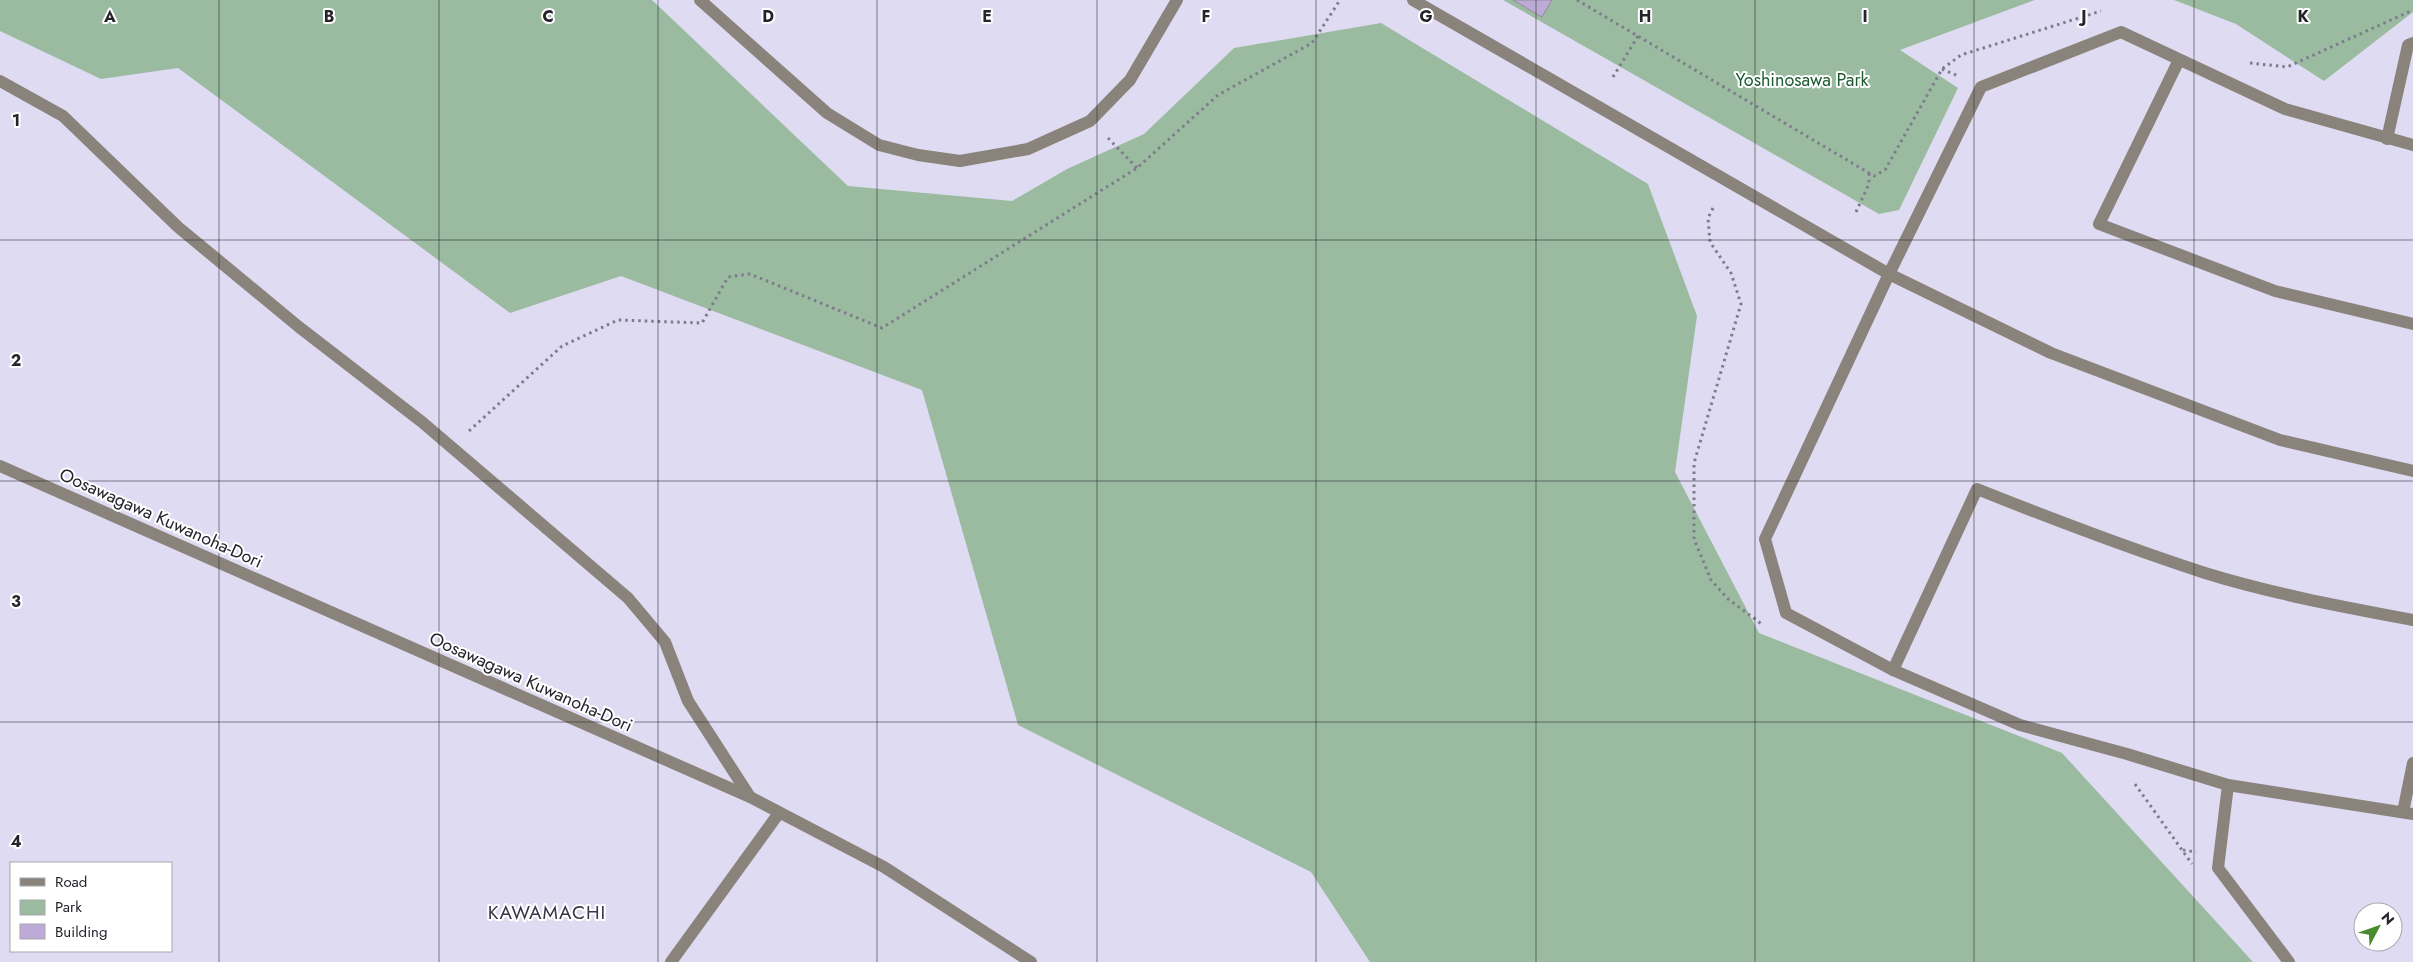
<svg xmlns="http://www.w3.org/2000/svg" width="2413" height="962" font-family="Jost,sans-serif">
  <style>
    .green { fill: #9bbba1 }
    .building { fill: #beaad6; stroke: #938a9f }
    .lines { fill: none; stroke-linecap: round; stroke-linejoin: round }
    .path { stroke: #7e7c8b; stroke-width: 3; stroke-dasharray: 2.5 4; stroke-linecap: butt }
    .minor { stroke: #8a837b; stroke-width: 12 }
    .grid { fill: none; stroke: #25242c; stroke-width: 1; stroke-opacity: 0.55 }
    .labels { text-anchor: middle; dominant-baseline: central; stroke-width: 4; stroke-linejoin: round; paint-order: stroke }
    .park-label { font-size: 18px; fill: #1c5b30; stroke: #fff }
    .street-label { font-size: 18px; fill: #25242c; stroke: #fff }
    .neighbourhood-label { font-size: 19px; letter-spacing: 1px; fill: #373547; stroke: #fff }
    .grid-label { font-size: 16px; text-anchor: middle; font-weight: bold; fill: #25242c; stroke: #fff; stroke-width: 4; stroke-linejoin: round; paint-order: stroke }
  </style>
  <rect width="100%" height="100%" fill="#dedbf2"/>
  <g class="green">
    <path d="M 0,0 L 652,0 L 848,186 L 1012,201 L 1067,169 L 1144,134 L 1234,48 L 1381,23 L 1648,184 L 1697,316 L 1675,472 L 1759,633 L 2062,753 L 2253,962 L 1370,962 L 1311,872 L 1018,725 L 922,390 L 621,276 L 510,313 L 178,68 L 101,79 L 0,31 Z"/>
    <path d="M 1503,0 L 2035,0 L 1900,50 L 1958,88 L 1899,210 L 1879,214 Z"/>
    <path d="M 2174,0 L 2413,0 L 2413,12 L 2324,81 L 2236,24 Z"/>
  </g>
  <path class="building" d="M 1513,0 L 1552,0 L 1542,17 Z"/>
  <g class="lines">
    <g class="path">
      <path d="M 1577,0 L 1874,176 L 1885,170 L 1942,69 L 1961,55 L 2101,11"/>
      <path d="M 2250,63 L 2287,67 L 2413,10"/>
      <path d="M 1942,69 L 1958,76"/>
      <path d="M 1613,77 L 1638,36"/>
      <path d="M 1108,138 L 1137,168"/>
      <path d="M 1713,208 L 1708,218 L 1710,242 L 1731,273 L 1741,304 L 1694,463 L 1694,539 L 1711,580 L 1728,599 L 1763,625"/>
      <path d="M 1856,212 L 1869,184 L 1869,173"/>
      <path d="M 469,431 L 562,346 L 618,320 L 702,323 L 728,277 L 750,274 L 882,328 L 1137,168 L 1218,95 L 1312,43 L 1340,0"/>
      <path d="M 2135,784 L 2192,864"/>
      <path d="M 2183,850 L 2196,852"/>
    </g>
    <g class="minor">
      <path d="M 700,0 L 827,113 L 879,145 L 918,155 L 960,161 L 1028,149 L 1090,121 L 1130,80 L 1177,0"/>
      <path d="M 1413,0 L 1889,274 L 2051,353 L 2280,440 L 2413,471"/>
      <path d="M 2179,60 L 2099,224 L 2275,291 L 2413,324"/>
      <path d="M 0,81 L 63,116 L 178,227 L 299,327 L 422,422 L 628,598 L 665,642 L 688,701 L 750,797"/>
      <path d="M 2387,139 L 2408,45 L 2413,43"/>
      <path d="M 2413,145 L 2285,109 L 2121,32 L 1981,87 L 1889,274 L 1765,539 L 1786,613 L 1893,670 L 2020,725 L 2127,754 L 2228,785 L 2413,814"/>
      <path d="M 0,466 L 750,797 L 884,867 L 1031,962"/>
      <path d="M 1893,670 L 1977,489 C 2052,519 2128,548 2205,573 C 2273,594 2344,607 2413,620"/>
      <path d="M 2228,785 L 2218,868 L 2289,962"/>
      <path d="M 2403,812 L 2413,763"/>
      <path d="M 671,962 L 779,813"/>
    </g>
  </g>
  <path class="grid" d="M 219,0 L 219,962M 439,0 L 439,962M 658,0 L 658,962M 877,0 L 877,962M 1097,0 L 1097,962M 1316,0 L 1316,962M 1536,0 L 1536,962M 1755,0 L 1755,962M 1974,0 L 1974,962M 2194,0 L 2194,962M 0,240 L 2413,240M 0,481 L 2413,481M 0,722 L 2413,722"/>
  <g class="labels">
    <g class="park-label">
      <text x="1802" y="80">Yoshinosawa Park</text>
    </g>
    <g class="street-label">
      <text transform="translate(161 518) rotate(24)">Oosawagawa Kuwanoha-Dori</text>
      <text transform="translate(531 682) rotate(24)">Oosawagawa Kuwanoha-Dori</text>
    </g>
    <g class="neighbourhood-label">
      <text x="547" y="912">KAWAMACHI</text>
    </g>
  </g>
  <g class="grid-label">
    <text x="110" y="22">A</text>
    <text x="329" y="22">B</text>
    <text x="548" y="22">C</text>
    <text x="768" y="22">D</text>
    <text x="987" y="22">E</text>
    <text x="1206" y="22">F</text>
    <text x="1426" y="22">G</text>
    <text x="1645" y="22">H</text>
    <text x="1865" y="22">I</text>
    <text x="2084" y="22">J</text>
    <text x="2303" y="22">K</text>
    <text x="16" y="126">1</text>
    <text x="16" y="366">2</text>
    <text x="16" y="607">3</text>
    <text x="16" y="847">4</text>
  </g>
  <rect x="10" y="862" width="162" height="90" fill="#ffffff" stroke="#a8a7ab"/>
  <rect x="20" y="878" width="25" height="8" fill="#8a837b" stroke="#a8a7ab"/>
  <text x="55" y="887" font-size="15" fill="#25242c">Road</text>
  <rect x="20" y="900" width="25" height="15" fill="#9bbba1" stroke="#a8a7ab"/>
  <text x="55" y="912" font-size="15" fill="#25242c">Park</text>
  <rect x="20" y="924" width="25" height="15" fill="#beaad6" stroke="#a8a7ab"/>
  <text x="55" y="937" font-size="15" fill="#25242c">Building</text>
  <g transform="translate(2378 927) rotate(49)"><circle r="24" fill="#ffffff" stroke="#a8a7ab"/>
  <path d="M0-4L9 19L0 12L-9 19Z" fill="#4a8b2e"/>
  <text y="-8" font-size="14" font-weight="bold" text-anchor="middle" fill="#25242c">N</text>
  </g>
</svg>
